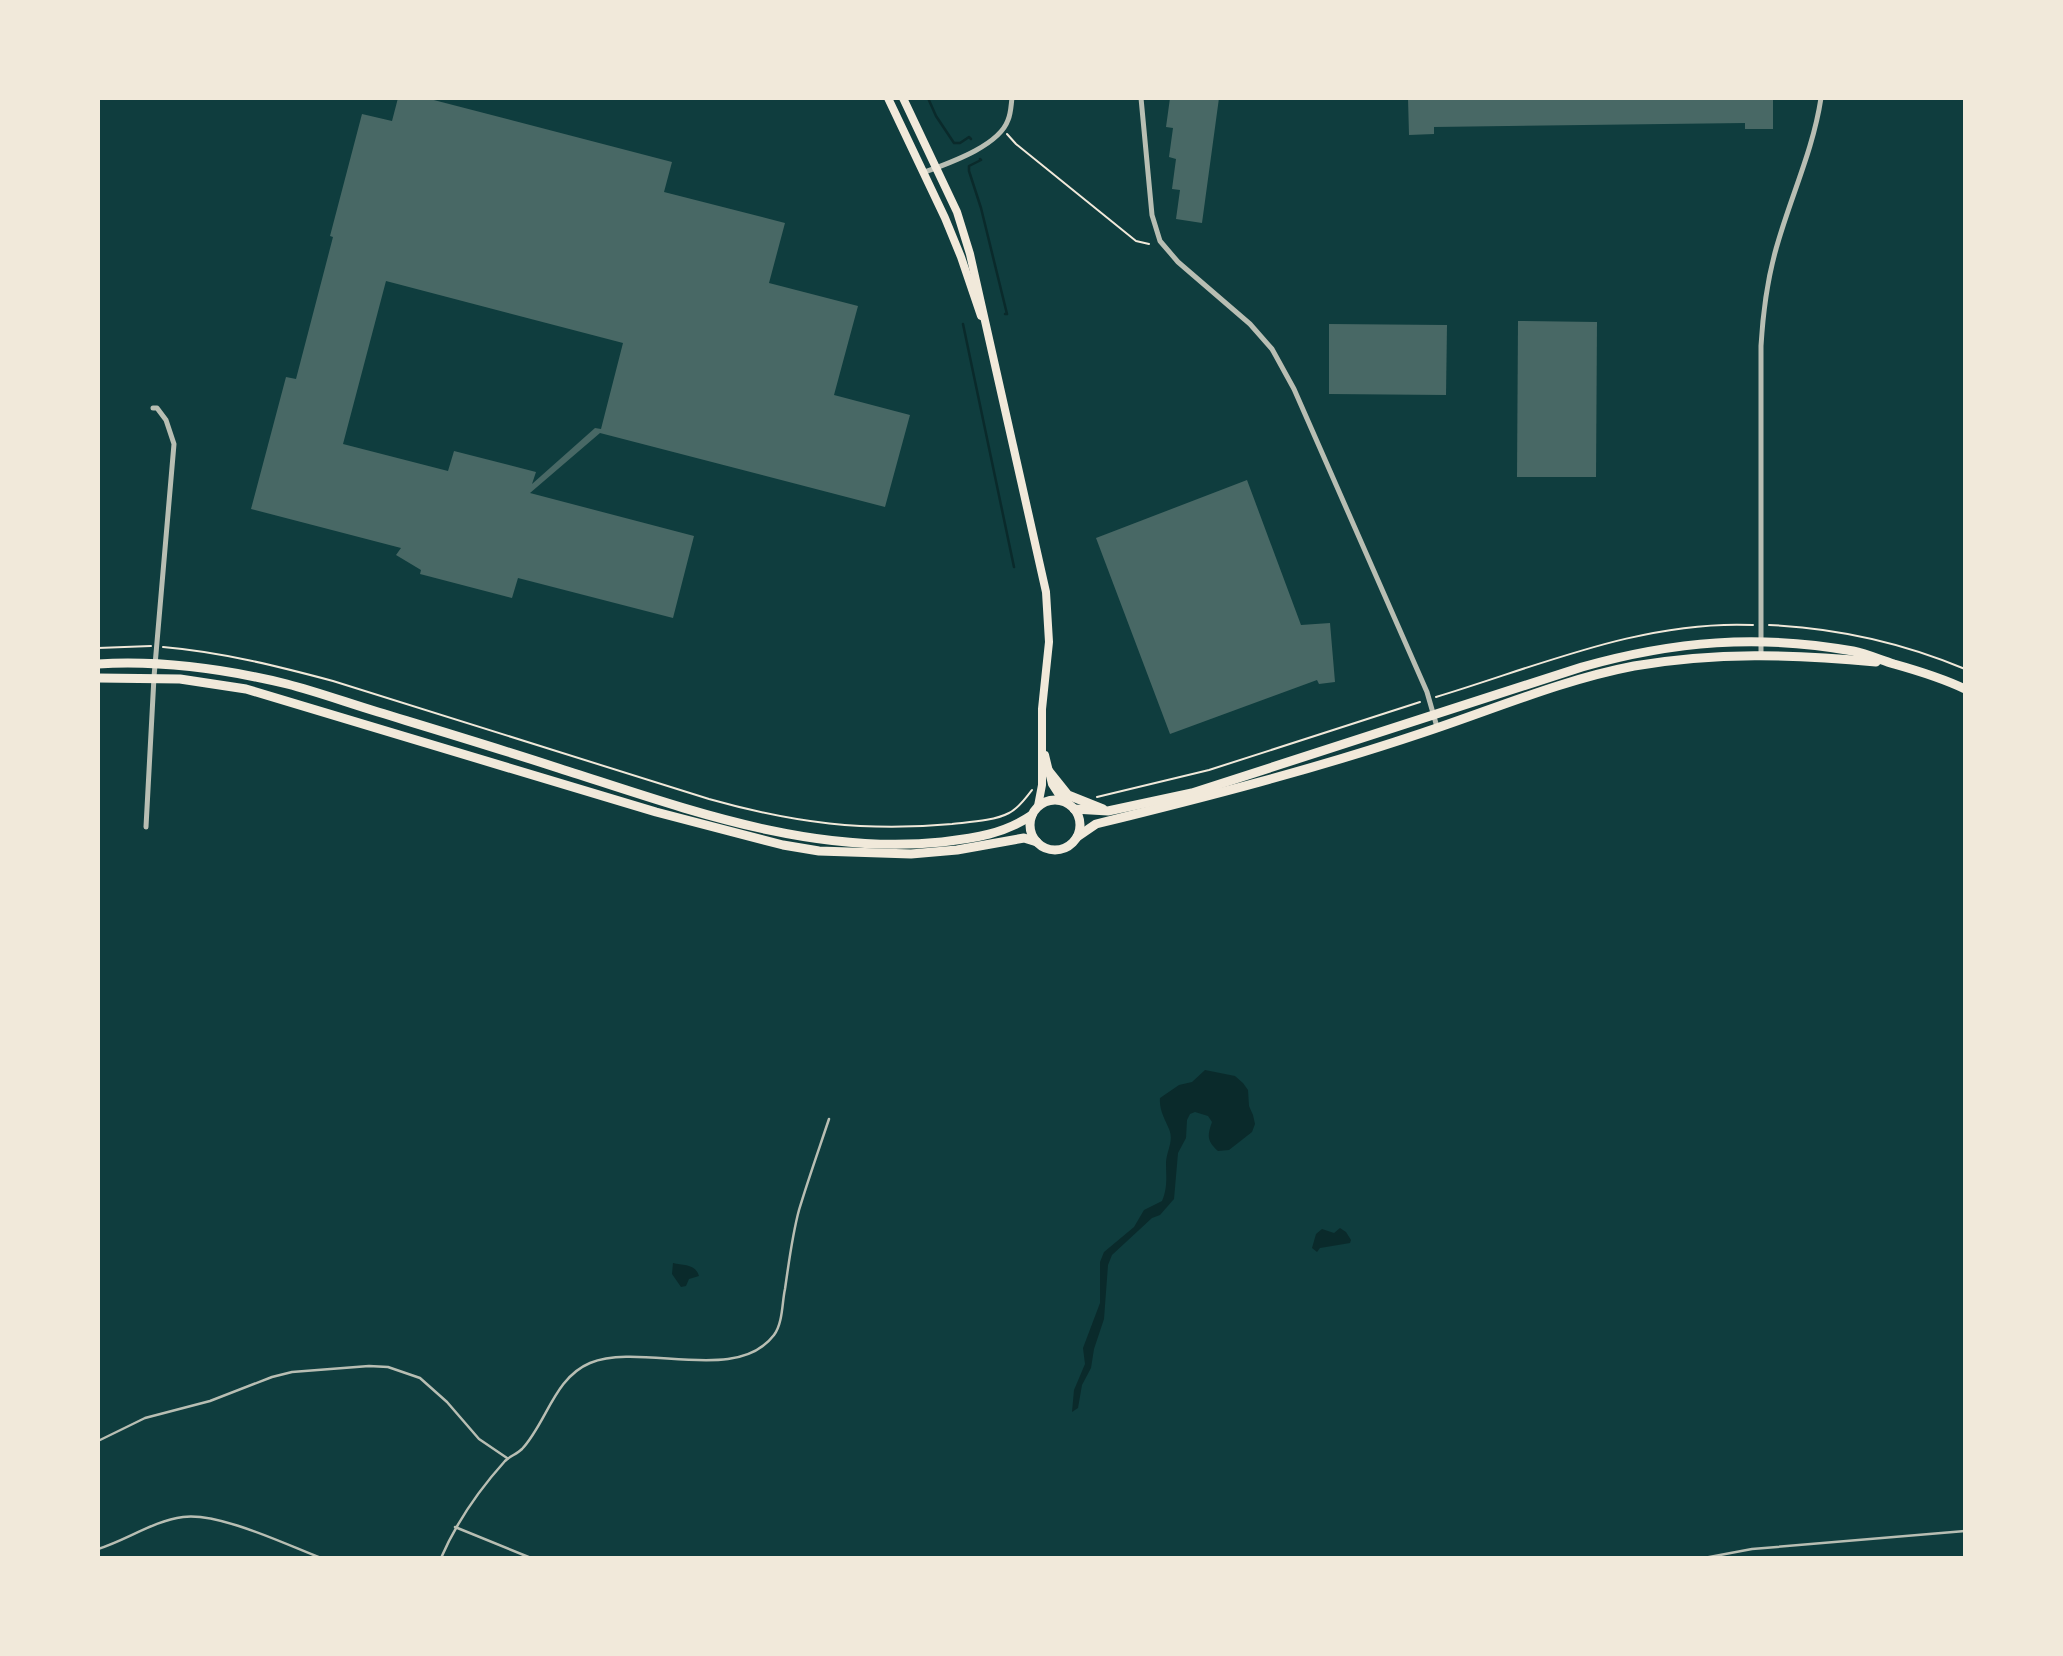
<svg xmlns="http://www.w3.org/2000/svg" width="2063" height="1656" font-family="'Space Grotesk',sans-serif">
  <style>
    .water { fill: #0a2a2b }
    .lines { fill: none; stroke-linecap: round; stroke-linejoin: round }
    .stream { stroke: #0a2a2b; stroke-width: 2.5 }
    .building { fill: #486865; fill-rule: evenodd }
    .path { stroke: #f1e9da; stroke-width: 2 }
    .service { stroke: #b8beb3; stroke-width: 2.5 }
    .minor { stroke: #b8beb3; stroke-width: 5 }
    .secondary { stroke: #f1e9da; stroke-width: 8 }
    .primary { stroke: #f1e9da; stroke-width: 9 }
  </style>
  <rect width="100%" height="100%" fill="#0f3d3e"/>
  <g class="water">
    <path d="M 1205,1070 L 1235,1076 L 1243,1083 L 1248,1090 L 1249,1106 L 1253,1115 L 1255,1124 L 1252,1132 L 1229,1150 L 1218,1151 C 1207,1141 1207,1136 1212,1122 L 1208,1116 L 1195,1112 L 1190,1114 L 1187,1120 L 1186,1138 L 1178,1153 L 1174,1199 L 1160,1215 L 1152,1218 L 1112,1255 L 1108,1265 L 1104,1319 L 1094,1349 L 1091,1368 L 1082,1385 L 1078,1408 L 1072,1412 L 1074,1390 L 1085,1364 L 1083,1348 L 1100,1303 L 1100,1262 L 1104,1252 L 1134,1227 L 1144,1210 L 1162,1201 C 1168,1187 1166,1176 1166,1162 C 1167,1150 1174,1141 1169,1129 C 1165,1119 1159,1110 1160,1098 L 1179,1085 L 1192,1082 Z"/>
    <path d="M 1340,1228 L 1346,1232 L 1351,1240 L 1350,1243 L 1320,1248 L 1317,1252 L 1312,1248 L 1316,1234 L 1322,1229 L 1334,1233 Z"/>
    <path d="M 673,1263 C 683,1266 695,1263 699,1276 L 689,1279 L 686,1286 L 681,1287 L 672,1274 Z"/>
  </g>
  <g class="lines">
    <g class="stream">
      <path d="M 928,98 L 936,116 L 954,143 L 960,143 L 969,137 L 971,139"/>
      <path d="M 980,159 L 981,160 L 969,166 L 969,171 L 981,208 L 1007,314 L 1005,314"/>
      <path d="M 963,324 L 1014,567"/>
    </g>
  </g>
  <g class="building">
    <path d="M 398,98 L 426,98 L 672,162 L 664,192 L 785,223 L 769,283 L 858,306 L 834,395 L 910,415 L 885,507 L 600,433 L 530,493 L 694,536 L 673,618 L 518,578 L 512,598 L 420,574 L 421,570 L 396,555 L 401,548 L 251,509 L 286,377 L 296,379 L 333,237 L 330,236 L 362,114 L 392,121 ZM 386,281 L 623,343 L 601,429 L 595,428 L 532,484 L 536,472 L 454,451 L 448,471 L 343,444 Z"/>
    <path d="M 1170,98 L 1219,98 L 1202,223 L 1176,219 L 1180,190 L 1172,189 L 1176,159 L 1169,157 L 1173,128 L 1166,127 Z"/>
    <path d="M 1408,98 L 1773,98 L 1773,129 L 1745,129 L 1745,123 L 1434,127 L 1434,134 L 1409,135 Z"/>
    <path d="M 1518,321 L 1597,322 L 1596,477 L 1517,477 Z"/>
    <path d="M 1329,324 L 1447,325 L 1446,395 L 1329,394 Z"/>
    <path d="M 1247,480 L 1301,625 L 1330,623 L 1335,682 L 1319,684 L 1317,680 L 1170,734 L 1096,538 Z"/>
  </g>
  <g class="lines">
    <g class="path">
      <path d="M 1007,134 L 1016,144 L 1136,241 L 1149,244"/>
      <path d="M 1769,625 C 1836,628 1903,643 1965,669"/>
      <path d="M 163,647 C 221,652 277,666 333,681 L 709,799 C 794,823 864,832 952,824 C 969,822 994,821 1009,813 C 1018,809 1026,798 1032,790"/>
      <path d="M 98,648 L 151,646"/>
      <path d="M 1436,697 C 1539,666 1643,620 1753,625"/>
      <path d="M 1097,797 L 1209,770 L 1420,702"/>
    </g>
    <g class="service">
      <path d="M 98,1441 L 145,1418 L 210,1401 L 272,1377 L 292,1372 L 369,1366 L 388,1367 L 420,1378 L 447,1402 L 479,1439 L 507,1458"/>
      <path d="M 455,1527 L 531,1558"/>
      <path d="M 98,1549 C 127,1540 153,1521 183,1517 C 219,1512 287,1545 321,1558"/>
      <path d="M 441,1558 C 457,1521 478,1491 505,1461 C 510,1456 517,1454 522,1449 C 547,1422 554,1378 590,1363 C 642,1342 736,1385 774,1335 C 783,1323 782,1302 785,1289 C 789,1262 792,1236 799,1210 C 808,1180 819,1149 829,1119"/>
      <path d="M 1704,1558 L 1752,1549 L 1965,1531"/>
    </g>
    <g class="minor">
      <path d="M 1141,98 L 1152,215 L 1160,241 L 1178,262 L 1250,324 L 1272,349 L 1294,389 L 1427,692 L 1437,727"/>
      <path d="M 925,172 C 949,163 999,146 1008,120 C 1011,113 1011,105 1012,98"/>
      <path d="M 1761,654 L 1761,346 C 1763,312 1767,281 1776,249 C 1790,198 1813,151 1821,98"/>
      <path d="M 146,827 L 154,677 L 174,444 L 166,420 L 157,408 L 153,408"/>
    </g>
    <g class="secondary">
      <path d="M 888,98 L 945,218 L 961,257 L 981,316"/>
      <path d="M 903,98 L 957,212 L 970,254 L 1046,592 L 1049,642 L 1042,709 L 1042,785 L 1038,806"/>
      <path d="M 1045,755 L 1052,784 L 1063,801"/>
    </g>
    <g class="primary">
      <path d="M 98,664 C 162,660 225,669 287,684 C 318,692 348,703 378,712 C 437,730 497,748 555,767 C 681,807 808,856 942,842 C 975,838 1004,834 1032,815"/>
      <path d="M 98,678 L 180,679 L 246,689 L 656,812 L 783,845 L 819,851 L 911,854 L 957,850 L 1024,838 L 1037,842"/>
      <path d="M 1048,770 L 1068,795 L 1103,809"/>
      <circle cx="1055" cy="825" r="25"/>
      <path d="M 1074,809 L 1108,811 L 1192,793 L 1582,667 C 1674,641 1758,634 1853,651 C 1867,654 1881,660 1894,664 C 1919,671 1942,678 1965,689"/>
      <path d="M 1077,837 L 1096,824 C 1206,797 1315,769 1422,733 C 1492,710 1561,680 1634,666 C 1716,652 1793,654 1876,662"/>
    </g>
  </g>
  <rect width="2063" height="1656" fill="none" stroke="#f1e9da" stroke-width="200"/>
</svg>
